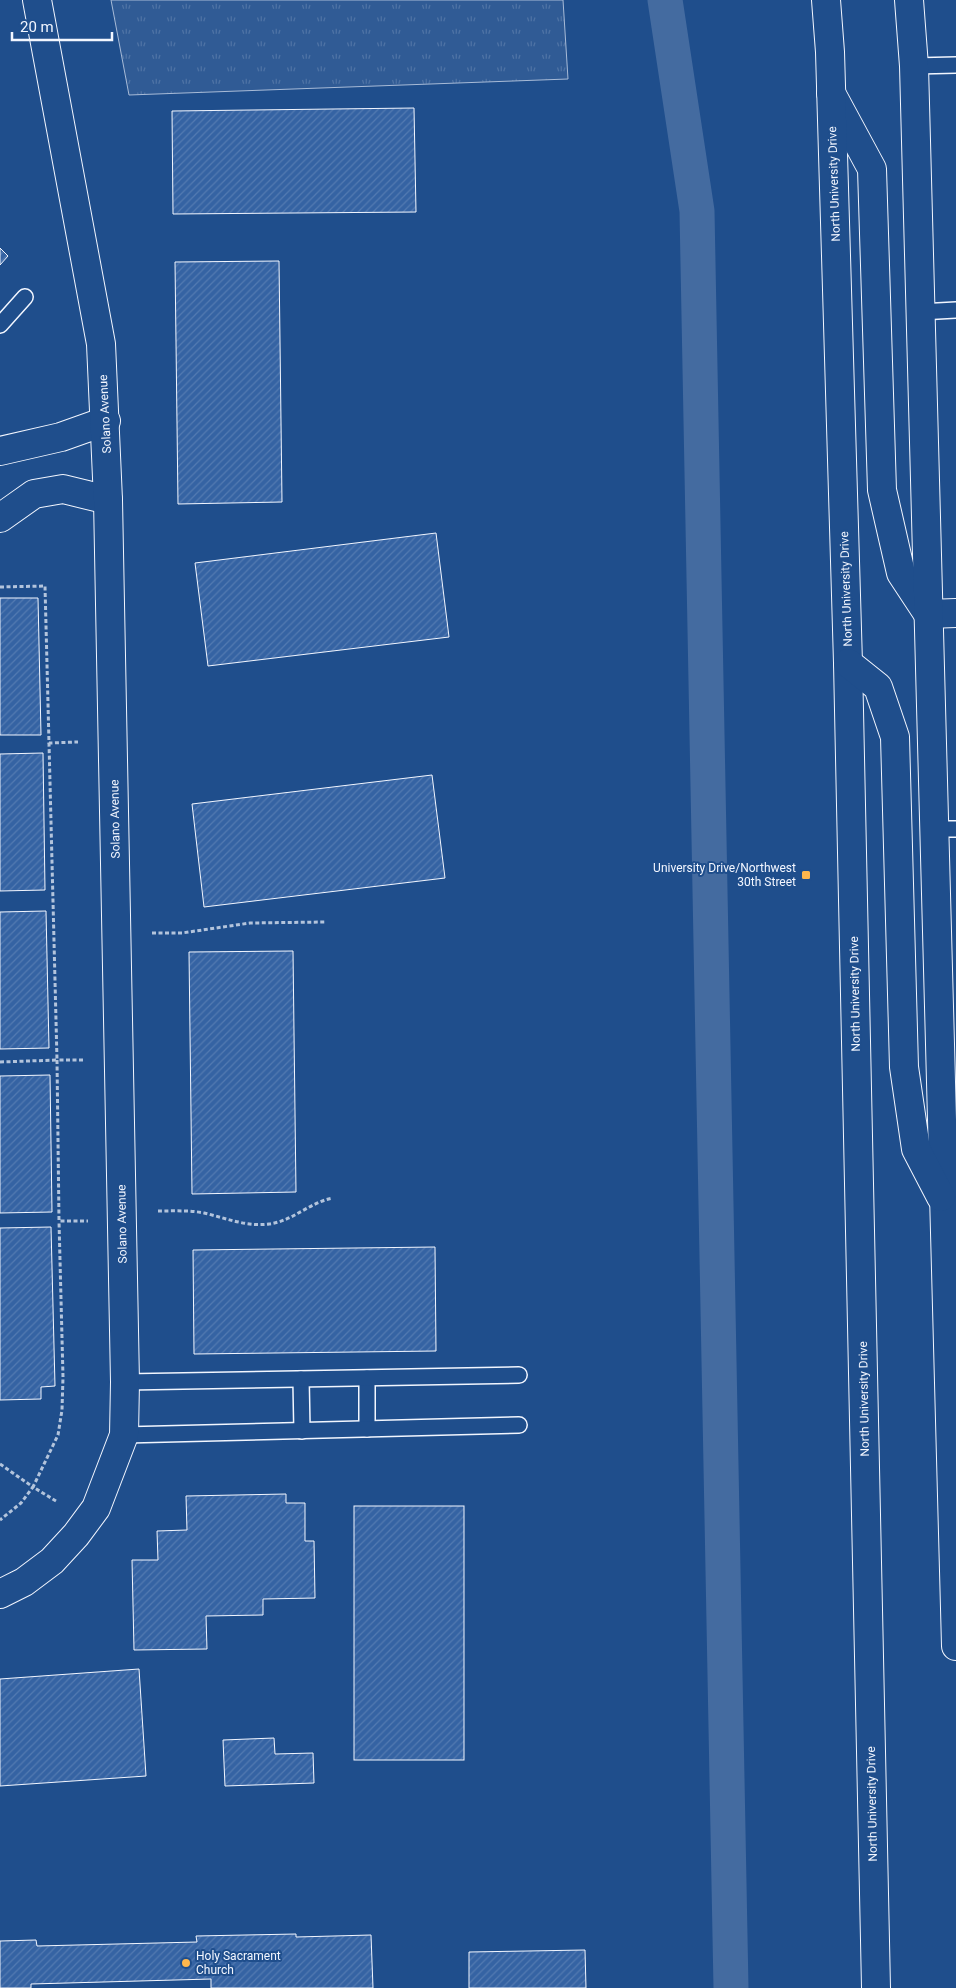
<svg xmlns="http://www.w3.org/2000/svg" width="956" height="1988" font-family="Roboto,sans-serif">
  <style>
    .grass { fill: url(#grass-tufts); stroke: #a8bbd7 }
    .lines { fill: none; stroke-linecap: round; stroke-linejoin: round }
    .canal { stroke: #446ba0; stroke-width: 35 }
    .building { fill: url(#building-hatch); stroke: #f2f6ff }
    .lane-casing { stroke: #f2f6ff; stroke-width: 18 }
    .street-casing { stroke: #f2f6ff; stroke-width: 30 }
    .primary-casing { stroke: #f2f6ff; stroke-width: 30 }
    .path { stroke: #b3c4dc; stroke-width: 3; stroke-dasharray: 4 2.5; stroke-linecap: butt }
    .lane { stroke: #1f4e8c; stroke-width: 15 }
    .street { stroke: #1f4e8c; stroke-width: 28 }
    .primary { stroke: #1f4e8c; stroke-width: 28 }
    .poi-dot { fill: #ffb74d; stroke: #1f4e8c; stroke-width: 2 }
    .labels { text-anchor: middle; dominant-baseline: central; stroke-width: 4; stroke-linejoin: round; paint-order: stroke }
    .street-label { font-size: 12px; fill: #f2f6ff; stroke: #1f4e8c }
    .poi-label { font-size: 12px; fill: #f2f6ff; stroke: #1f4e8c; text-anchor: end }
  </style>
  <defs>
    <pattern id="grass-tufts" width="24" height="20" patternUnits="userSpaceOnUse" patternTransform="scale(1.25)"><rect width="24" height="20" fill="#305b95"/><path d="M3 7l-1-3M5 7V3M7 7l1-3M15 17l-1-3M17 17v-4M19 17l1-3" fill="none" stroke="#4e73a5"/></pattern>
    <pattern id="building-hatch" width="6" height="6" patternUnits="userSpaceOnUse" patternTransform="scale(1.25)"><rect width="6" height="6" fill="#3563a3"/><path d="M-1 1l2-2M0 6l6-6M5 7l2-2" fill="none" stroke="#537ab1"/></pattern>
  </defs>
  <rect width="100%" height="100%" fill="#1f4e8c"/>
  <path class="grass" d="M 111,0 L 563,0 L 568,79 L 129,95 Z"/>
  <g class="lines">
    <path class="canal" d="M 665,0 L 697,211 L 731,1988"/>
  </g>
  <g class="building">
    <path d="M 414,108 L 416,212 L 173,214 L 172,111 Z"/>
    <path d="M 0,248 L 8,256 L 0,265 Z"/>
    <path d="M 279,261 L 282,502 L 178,504 L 175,262 Z"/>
    <path d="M 436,533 L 449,637 L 208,666 L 195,563 Z"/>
    <path d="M 0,598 L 38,598 L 41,735 L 0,735 Z"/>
    <path d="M 43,753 L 45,890 L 0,891 L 0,754 Z"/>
    <path d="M 432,775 L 445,878 L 204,907 L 192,804 Z"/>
    <path d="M 46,911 L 49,1048 L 0,1049 L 0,912 Z"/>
    <path d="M 293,951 L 296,1192 L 192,1194 L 189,952 Z"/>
    <path d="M 50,1075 L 52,1212 L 0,1213 L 0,1076 Z"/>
    <path d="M 51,1227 L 55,1386 L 41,1387 L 41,1399 L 0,1400 L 0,1228 Z"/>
    <path d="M 435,1247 L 436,1351 L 194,1354 L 193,1250 Z"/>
    <path d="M 286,1494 L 286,1503 L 305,1503 L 305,1541 L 314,1541 L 315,1598 L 263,1599 L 263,1615 L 206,1616 L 207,1649 L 134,1650 L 132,1560 L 158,1560 L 157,1531 L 187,1530 L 186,1496 Z"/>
    <rect x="354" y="1506" width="110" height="254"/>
    <path d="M 139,1669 L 146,1776 L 0,1786 L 0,1679 Z"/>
    <path d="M 274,1738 L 275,1754 L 313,1753 L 314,1783 L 225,1786 L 223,1740 Z"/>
    <path d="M 296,1934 L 296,1937 L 371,1935 L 373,1988 L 211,1988 L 211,1979 L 31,1984 L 31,1988 L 0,1988 L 0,1941 L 36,1940 L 37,1946 L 197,1942 L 196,1936 Z"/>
    <path d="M 585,1950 L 586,1988 L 469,1988 L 469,1952 Z"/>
  </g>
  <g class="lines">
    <g class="lane-casing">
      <g id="lane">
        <path d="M 914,66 L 956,65"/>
        <path d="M 920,312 L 956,310"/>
        <path d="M 0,325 L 25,297"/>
        <path d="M 934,829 L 956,829"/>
        <path d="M 367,1378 L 367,1429"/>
        <path d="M 301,1379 L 302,1431"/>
        <path d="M 125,1382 L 519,1375"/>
        <path d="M 124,1435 L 519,1425"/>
      </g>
    </g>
    <g class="street-casing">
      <g id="street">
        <path d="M 831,93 L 872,169 L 882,490 L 901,573 L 928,614 L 956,613"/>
        <path d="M 0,451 L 61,437 L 106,421"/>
        <path d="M 0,518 L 34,494 L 63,489 L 108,500"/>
        <path d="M 0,1594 L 24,1582 L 52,1561 L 76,1535 L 96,1508 L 124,1435 L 125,1382 L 108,500 L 101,344 L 37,0"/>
      </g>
    </g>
    <g class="primary-casing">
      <g id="primary">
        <path d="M 826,0 L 830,52 L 848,663 L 876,1988"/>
        <path d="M 909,0 L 914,66 L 956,1646"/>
        <path d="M 848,663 L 878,687 L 895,737 L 904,1067 L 916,1149 L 941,1197"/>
      </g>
    </g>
    <g class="path">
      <path d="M 0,587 L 45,586 L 49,743 L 78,742"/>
      <path d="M 152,933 L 182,933 L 250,923 L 326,922"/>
      <path d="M 83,1060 L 57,1060 L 59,1221 L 88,1221"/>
      <path d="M 0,1062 L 57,1060 L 49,743"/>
      <path d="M 158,1211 C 173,1211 189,1210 204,1213 C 226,1218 246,1227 269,1224 C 293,1221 310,1202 333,1198"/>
      <path d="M 0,1464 L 33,1487 L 21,1503 L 0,1520"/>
      <path d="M 56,1501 L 33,1487 L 58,1435 L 62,1410 L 63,1377 L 59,1221"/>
    </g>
    <use href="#lane" class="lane"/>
    <use href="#street" class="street"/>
    <use href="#primary" class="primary"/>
  </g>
  <g class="poi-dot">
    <rect x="801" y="870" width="10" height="10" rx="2.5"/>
    <circle cx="186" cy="1963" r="5"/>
  </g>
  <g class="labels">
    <g class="street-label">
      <text transform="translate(834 184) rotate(-92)">North University Drive</text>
      <text transform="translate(105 414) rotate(-93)">Solano Avenue</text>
      <text transform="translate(846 589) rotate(-92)">North University Drive</text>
      <text transform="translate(115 819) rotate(-91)">Solano Avenue</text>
      <text transform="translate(855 994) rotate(-91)">North University Drive</text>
      <text transform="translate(122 1224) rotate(-91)">Solano Avenue</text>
      <text transform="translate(864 1399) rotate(-91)">North University Drive</text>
      <text transform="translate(872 1804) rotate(-91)">North University Drive</text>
    </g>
    <g class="poi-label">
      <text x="796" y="868">University Drive/Northwest<tspan x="796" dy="14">30th Street</tspan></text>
      <text x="196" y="1956" text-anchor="start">Holy Sacrament<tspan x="196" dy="14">Church</tspan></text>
    </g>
  </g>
  <path d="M12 32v8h100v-8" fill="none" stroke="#f2f6ff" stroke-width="2.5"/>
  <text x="20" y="32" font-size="15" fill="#f2f6ff" stroke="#1f4e8c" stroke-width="4" paint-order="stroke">20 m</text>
</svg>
